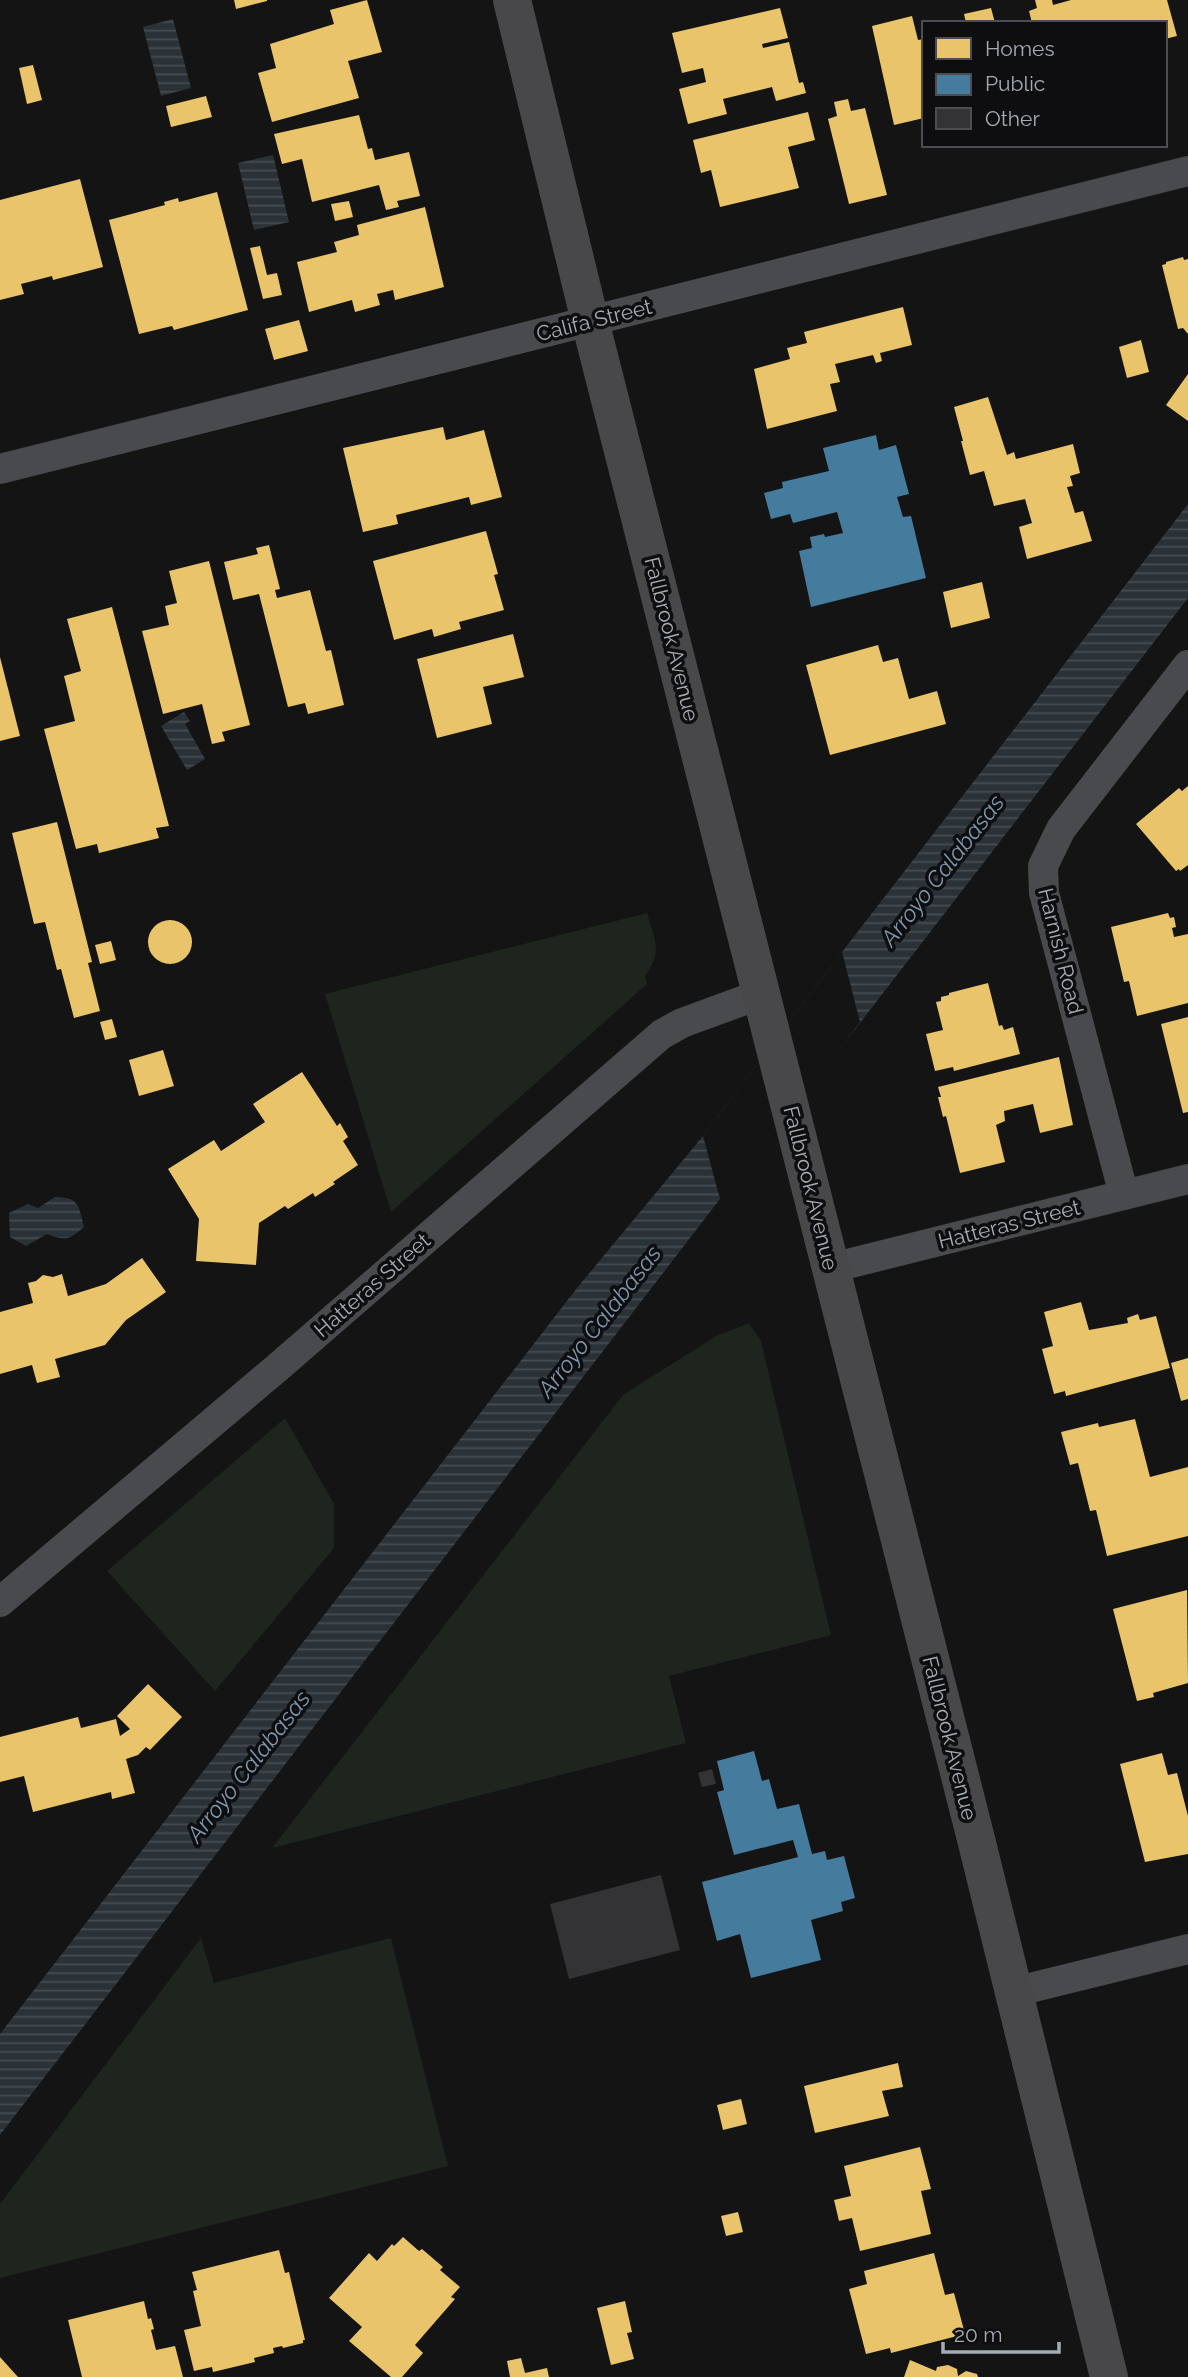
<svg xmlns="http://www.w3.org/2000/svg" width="1188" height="2377" font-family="Raleway,sans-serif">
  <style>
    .grass { fill: #1e241e }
    .water { fill: url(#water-rules) }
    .pier { fill: #141414 }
    .homes { fill: #e9c46a }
    .public { fill: #457b9d }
    .building { fill: #333335 }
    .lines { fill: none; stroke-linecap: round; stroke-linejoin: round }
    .street { stroke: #494a4d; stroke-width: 30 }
    .secondary { stroke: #48484b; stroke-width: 38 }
    .labels { text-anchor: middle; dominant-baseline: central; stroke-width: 7; stroke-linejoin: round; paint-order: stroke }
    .street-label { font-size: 21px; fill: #a6abb4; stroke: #0e0e10 }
    .water-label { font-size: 23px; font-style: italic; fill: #7e99ae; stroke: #0e0e10 }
  </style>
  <defs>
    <pattern id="water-rules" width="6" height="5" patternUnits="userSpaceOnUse" patternTransform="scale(1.75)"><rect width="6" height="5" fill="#2a3137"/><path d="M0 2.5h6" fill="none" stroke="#464c52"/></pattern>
  </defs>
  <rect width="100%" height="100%" fill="#141414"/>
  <g class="grass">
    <path d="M 647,913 C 655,941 663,951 645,976 L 647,984 L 391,1212 L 325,994 Z"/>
    <path d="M 749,1323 L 761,1341 L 831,1635 L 669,1676 L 686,1743 L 272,1848 L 623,1395 L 716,1336 Z"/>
    <path d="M 285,1418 L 334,1504 L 334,1548 L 215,1691 L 107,1571 Z"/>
    <path d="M 201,1938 L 214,1983 L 391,1938 L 448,2166 L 0,2278 L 0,2204 Z"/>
  </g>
  <g class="water">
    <path d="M 173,19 L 191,88 L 161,96 L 143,27 Z"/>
    <path d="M 273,155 L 289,222 L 254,230 L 238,163 Z"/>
    <path d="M 1188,504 L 1188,598 L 853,1032 L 720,1199 L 0,2135 L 0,2034 L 577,1288 L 703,1136 L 842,952 Z"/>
    <path d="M 184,712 L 190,721 L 185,724 L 205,759 L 187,770 L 161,726 Z"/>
    <path d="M 55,1197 C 79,1197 79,1206 84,1227 C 69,1240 66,1241 47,1234 L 26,1246 L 10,1237 L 9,1213 L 28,1204 L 38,1208 Z"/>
  </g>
  <path class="pier" d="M 842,952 L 860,1022 L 792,1113 L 720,1199 L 703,1136 Z"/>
  <g class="homes">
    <path d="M 234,0 L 267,0 L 267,1 L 236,9 Z"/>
    <path d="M 367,0 L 382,52 L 348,61 L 359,98 L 272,122 L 258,73 L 276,68 L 270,44 L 334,24 L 330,10 Z"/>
    <path d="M 1035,0 L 1052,0 L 1053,5 L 1071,0 L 1167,0 L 1177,36 L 1165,39 L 1165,23 L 1032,23 L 1029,11 L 1037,8 Z"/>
    <path d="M 780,8 L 788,38 L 762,44 L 763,48 L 789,42 L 799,83 L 803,82 L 806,93 L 776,101 L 772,87 L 723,99 L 727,114 L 688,124 L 679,89 L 706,82 L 703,68 L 682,73 L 672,33 Z"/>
    <path d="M 991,8 L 995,23 L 966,23 L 964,14 Z"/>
    <path d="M 912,16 L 918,40 L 924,39 L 924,118 L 894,125 L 872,26 Z"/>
    <path d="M 33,65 L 42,100 L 27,104 L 19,68 Z"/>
    <path d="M 206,96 L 212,117 L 171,127 L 166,106 Z"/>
    <path d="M 848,99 L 851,111 L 865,108 L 887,195 L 849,204 L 828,119 L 837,116 L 834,102 Z"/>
    <path d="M 808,112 L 815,140 L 788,147 L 799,188 L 720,207 L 711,170 L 701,173 L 693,140 Z"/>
    <path d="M 359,115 L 368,149 L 372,148 L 375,160 L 409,152 L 420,196 L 397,201 L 399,207 L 386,210 L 379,185 L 312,202 L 302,159 L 282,164 L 274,134 Z"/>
    <path d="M 80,179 L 103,267 L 53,280 L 52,276 L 21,284 L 24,294 L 0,300 L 0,200 Z"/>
    <path d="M 217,192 L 248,310 L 174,330 L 172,326 L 139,334 L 109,220 L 165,205 L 164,202 L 178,198 L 179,202 Z"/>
    <path d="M 349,201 L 353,217 L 335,221 L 331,204 Z"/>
    <path d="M 425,207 L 444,287 L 395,300 L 393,290 L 377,294 L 380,305 L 355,312 L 352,300 L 309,312 L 297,262 L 337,252 L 334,242 L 359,235 L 357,225 Z"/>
    <path d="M 260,246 L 267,275 L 277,273 L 282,295 L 263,299 L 250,248 Z"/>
    <path d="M 1183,257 L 1184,260 L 1188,259 L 1188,334 L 1183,328 L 1178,329 L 1162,265 L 1166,264 L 1166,262 Z"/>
    <path d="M 903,307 L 912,345 L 880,353 L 882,361 L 876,363 L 873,355 L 835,364 L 840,382 L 830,384 L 837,411 L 767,429 L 754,369 L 790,359 L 787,348 L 807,343 L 804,332 Z"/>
    <path d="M 299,320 L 308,351 L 274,360 L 265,329 Z"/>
    <path d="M 1141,340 L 1149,372 L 1127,378 L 1119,347 Z"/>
    <path d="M 1188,374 L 1188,421 L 1166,405 Z"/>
    <path d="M 988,397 L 1007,455 L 1014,452 L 1016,459 L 1073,444 L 1080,473 L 1070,476 L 1073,486 L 1067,487 L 1075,513 L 1083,511 L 1092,541 L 1027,559 L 1019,527 L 1032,523 L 1025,499 L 994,506 L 984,471 L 970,475 L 961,441 L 963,441 L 954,407 Z"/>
    <path d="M 443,427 L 446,440 L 484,430 L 502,497 L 471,505 L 469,497 L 396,515 L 398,524 L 363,532 L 343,448 Z"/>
    <path d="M 486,531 L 498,574 L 494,575 L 504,610 L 459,622 L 461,629 L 434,637 L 432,629 L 394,640 L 373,561 Z"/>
    <path d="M 269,545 L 280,589 L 275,590 L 277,598 L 310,590 L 326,651 L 331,650 L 344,705 L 308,714 L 305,703 L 288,707 L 259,594 L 233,600 L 224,562 L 258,554 L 256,548 Z"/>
    <path d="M 209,561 L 250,725 L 222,732 L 225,741 L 212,744 L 202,704 L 163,714 L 142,631 L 169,625 L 165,606 L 177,603 L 169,571 Z"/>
    <path d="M 982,582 L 990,618 L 951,628 L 943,592 Z"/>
    <path d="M 112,607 L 169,826 L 156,828 L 159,838 L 99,853 L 97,844 L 76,849 L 44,729 L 75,721 L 64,676 L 81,671 L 67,619 Z"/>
    <path d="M 513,634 L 524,677 L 483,687 L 492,724 L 437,738 L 417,659 Z"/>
    <path d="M 878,645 L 883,662 L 898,658 L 909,699 L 937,691 L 946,724 L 830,755 L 806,665 Z"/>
    <path d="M 0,657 L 20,736 L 0,741 Z"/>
    <path d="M 1188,786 L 1188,865 L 1180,871 L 1179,869 L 1176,871 L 1136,824 L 1179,788 L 1182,791 Z"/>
    <path d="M 57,822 L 92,962 L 88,963 L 100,1011 L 74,1018 L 61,969 L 57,970 L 45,922 L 34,924 L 12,833 Z"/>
    <path d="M 1168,913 L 1170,918 L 1174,917 L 1176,927 L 1172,928 L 1174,937 L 1188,934 L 1188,1003 L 1137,1016 L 1129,981 L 1124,982 L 1111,927 Z"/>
    <circle cx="170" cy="942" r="22"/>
    <path d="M 111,941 L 116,960 L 100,964 L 95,945 Z"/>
    <path d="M 988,983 L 999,1026 L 1002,1025 L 1004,1030 L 1013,1027 L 1020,1054 L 954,1071 L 953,1067 L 935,1071 L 926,1034 L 943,1030 L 936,1002 L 941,1001 L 941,997 L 949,995 L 949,993 Z"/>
    <path d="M 1188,1017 L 1188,1112 L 1183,1113 L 1161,1024 Z"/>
    <path d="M 112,1019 L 117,1037 L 105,1040 L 100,1022 Z"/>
    <path d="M 163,1050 L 174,1086 L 139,1096 L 129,1060 Z"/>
    <path d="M 1059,1057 L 1073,1125 L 1040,1133 L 1033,1104 L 1004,1111 L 1005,1121 L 996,1125 L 1005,1162 L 960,1173 L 946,1116 L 943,1117 L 938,1097 L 941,1097 L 938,1087 Z"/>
    <path d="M 302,1072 L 337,1126 L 340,1123 L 348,1137 L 343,1141 L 358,1165 L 333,1182 L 335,1184 L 315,1197 L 313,1193 L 288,1209 L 285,1206 L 259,1223 L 256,1265 L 196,1261 L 199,1219 L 168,1169 L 214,1140 L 221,1151 L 265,1122 L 253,1104 Z"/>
    <path d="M 142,1258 L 166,1292 L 126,1320 L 105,1345 L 55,1359 L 60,1377 L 37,1383 L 32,1365 L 0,1374 L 0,1312 L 33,1303 L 28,1283 L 36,1281 L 43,1275 L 53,1277 L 62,1274 L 68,1296 L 106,1284 Z"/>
    <path d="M 1081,1302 L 1089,1330 L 1128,1323 L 1127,1318 L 1138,1314 L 1140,1320 L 1156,1316 L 1170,1368 L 1066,1396 L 1065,1391 L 1054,1394 L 1042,1349 L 1053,1346 L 1044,1312 Z"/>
    <path d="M 1188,1358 L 1188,1399 L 1181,1401 L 1171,1363 Z"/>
    <path d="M 1135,1419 L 1150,1477 L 1188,1467 L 1188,1536 L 1107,1556 L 1096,1510 L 1090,1511 L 1078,1463 L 1070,1465 L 1061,1432 L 1098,1423 L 1099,1427 Z"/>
    <path d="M 1187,1590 L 1188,1683 L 1153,1693 L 1154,1697 L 1137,1701 L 1113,1609 Z"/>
    <path d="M 148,1684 L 182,1717 L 150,1750 L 146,1747 L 138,1755 L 126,1759 L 135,1793 L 112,1799 L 111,1792 L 33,1812 L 24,1776 L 0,1782 L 0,1737 L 78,1717 L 81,1728 L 116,1719 L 120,1736 L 130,1729 L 117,1716 Z"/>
    <path d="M 1162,1753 L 1168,1775 L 1177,1773 L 1188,1816 L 1188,1854 L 1145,1862 L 1120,1764 Z"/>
    <path d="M 898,2063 L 903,2087 L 882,2091 L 889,2116 L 815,2133 L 804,2086 Z"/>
    <path d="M 741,2099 L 747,2124 L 723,2130 L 717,2105 Z"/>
    <path d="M 920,2147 L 931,2189 L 921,2191 L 931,2234 L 860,2251 L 852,2218 L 839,2221 L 834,2200 L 851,2196 L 844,2166 Z"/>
    <path d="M 738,2212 L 743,2232 L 726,2236 L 721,2216 Z"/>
    <path d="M 403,2237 L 419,2251 L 422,2249 L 443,2267 L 440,2270 L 460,2287 L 451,2297 L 455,2299 L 415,2345 L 423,2353 L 402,2377 L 391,2377 L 349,2341 L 362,2327 L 329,2298 L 369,2253 L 377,2261 L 392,2244 L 394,2246 Z"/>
    <path d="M 279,2250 L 285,2273 L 289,2272 L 305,2340 L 303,2340 L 303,2343 L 283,2348 L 282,2346 L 273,2348 L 274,2353 L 254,2358 L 255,2362 L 213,2372 L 212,2367 L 194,2371 L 184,2330 L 201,2326 L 193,2291 L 197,2290 L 192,2272 Z"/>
    <path d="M 934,2253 L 945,2295 L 954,2293 L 965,2334 L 891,2353 L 890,2348 L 866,2354 L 849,2289 L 867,2284 L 864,2271 Z"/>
    <path d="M 144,2301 L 148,2319 L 151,2318 L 154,2329 L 151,2330 L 156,2350 L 175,2346 L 183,2377 L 82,2377 L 68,2320 Z"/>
    <path d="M 625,2301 L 632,2332 L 627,2333 L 634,2359 L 611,2365 L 597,2308 Z"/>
    <path d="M 0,2357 L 18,2377 L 0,2377 Z"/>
    <path d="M 521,2358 L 525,2373 L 547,2368 L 549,2377 L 510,2377 L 507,2361 Z"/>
    <path d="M 910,2360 L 936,2371 L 937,2367 L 948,2365 L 957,2369 L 958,2376 L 966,2371 L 977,2374 L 978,2377 L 904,2377 Z"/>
  </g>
  <g class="public">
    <path d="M 876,435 L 879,450 L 896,445 L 909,494 L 897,497 L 903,517 L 911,516 L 926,578 L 811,607 L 799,551 L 812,548 L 810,537 L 824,534 L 825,537 L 843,533 L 837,512 L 793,523 L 790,514 L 771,519 L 764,493 L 783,488 L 782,482 L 829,471 L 823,448 Z"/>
    <path d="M 754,1751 L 762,1781 L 769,1779 L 777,1809 L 799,1804 L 812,1854 L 825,1851 L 827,1860 L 844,1856 L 855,1898 L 841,1902 L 843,1911 L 811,1920 L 821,1960 L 751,1978 L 740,1934 L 717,1941 L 702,1882 L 798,1857 L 793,1840 L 734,1855 L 717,1792 L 724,1790 L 717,1761 Z"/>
  </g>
  <g class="building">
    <path d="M 712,1769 L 716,1784 L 702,1787 L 698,1773 Z"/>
    <path d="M 661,1875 L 680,1950 L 569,1979 L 550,1904 Z"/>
  </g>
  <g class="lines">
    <g class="street">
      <path d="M 0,469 L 1188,171"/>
      <path d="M 1124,1195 L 1044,893 L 1043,866 L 1061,829 L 1188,665"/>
      <path d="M 831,1268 L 1188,1179"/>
      <path d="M 0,1602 L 277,1368 L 662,1034 L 682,1023 L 761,994"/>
      <path d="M 1014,1992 L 1188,1949"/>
    </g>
    <path class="secondary" d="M 512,0 L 590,321 L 976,1839 L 1109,2377"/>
  </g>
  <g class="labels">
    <g class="street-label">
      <text transform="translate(594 320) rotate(-14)">Califa Street</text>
      <text transform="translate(672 639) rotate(76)">Fallbrook Avenue</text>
      <text transform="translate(1061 951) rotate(76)">Harnish Road</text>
      <text transform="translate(811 1188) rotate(76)">Fallbrook Avenue</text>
      <text transform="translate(1009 1224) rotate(-14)">Hatteras Street</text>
      <text transform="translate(372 1285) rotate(-41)">Hatteras Street</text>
      <text transform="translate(950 1738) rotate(76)">Fallbrook Avenue</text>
    </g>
    <g class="water-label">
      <text transform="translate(942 870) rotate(-52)">Arroyo Calabasas</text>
      <text transform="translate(599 1321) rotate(-52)">Arroyo Calabasas</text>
      <text transform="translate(248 1766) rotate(-52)">Arroyo Calabasas</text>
    </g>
  </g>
  <rect x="922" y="21" width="245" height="126" fill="#0e0e10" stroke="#4b4d52" stroke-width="2"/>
  <rect x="936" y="38" width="35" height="21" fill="#e9c46a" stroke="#4b4d52" stroke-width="2"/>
  <text x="985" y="56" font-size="21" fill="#a6abb4">Homes</text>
  <rect x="936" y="74" width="35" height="21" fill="#457b9d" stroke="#4b4d52" stroke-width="2"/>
  <text x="985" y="91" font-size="21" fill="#a6abb4">Public</text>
  <rect x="936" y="108" width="35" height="21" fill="#333335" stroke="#4b4d52" stroke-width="2"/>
  <text x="985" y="126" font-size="21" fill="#a6abb4">Other</text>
  <path d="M943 2342v10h116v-10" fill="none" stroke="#a6abb4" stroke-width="3.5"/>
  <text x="954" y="2342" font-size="21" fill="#a6abb4" stroke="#0e0e10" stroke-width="5" paint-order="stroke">20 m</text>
</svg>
